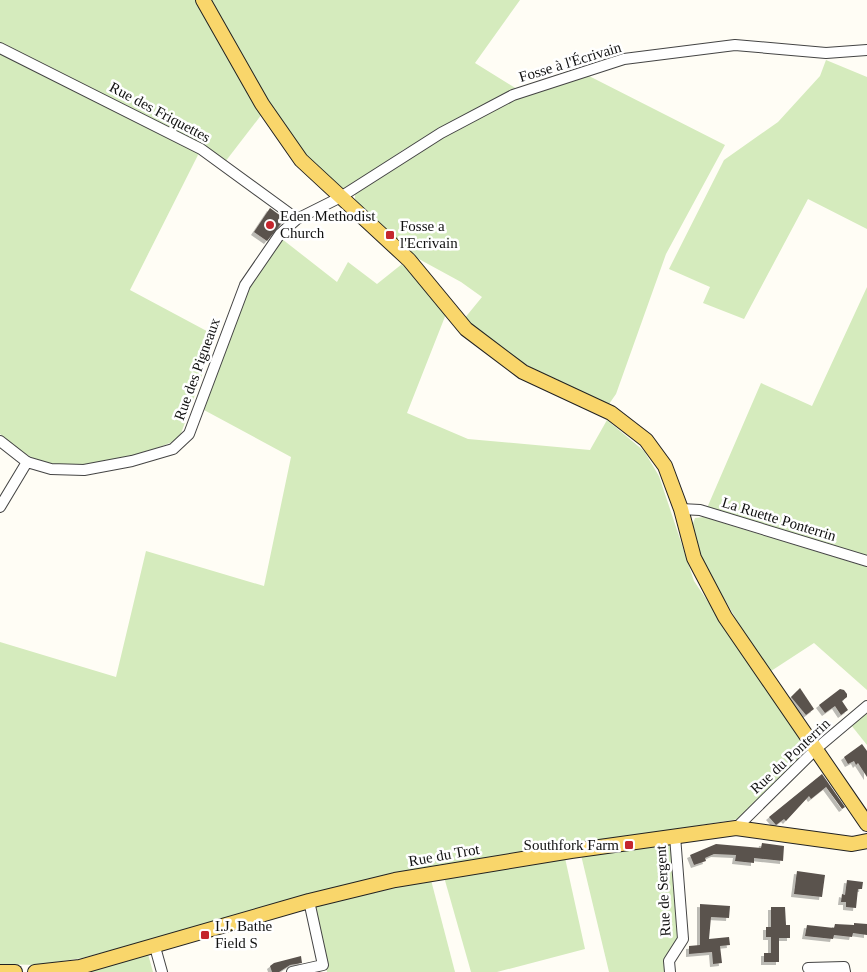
<svg xmlns="http://www.w3.org/2000/svg" width="867" height="972" font-family="Georgia,serif">
  <style>
    .green { fill: #d5ebbd }
    .building { fill: #5a524d; filter: url(#shadow) }
    .lines { fill: none; stroke-linecap: round; stroke-linejoin: round }
    .minor-casing { stroke: #444; stroke-width: 12 }
    .major-casing { stroke: #222; stroke-width: 16 }
    .minor { stroke: #fff; stroke-width: 10 }
    .major { stroke: #f9d66b; stroke-width: 14 }
    .poi-dot { fill: #c4262e; stroke: #fff; stroke-width: 2 }
    .labels { text-anchor: middle; dominant-baseline: central; stroke-width: 5; stroke-linejoin: round; paint-order: stroke }
    .street-label { font-size: 15px; fill: #111; stroke: #fff }
    .poi-label { font-size: 15px; fill: #111; stroke: #fff; text-anchor: start }
  </style>
  <defs>
    <filter id="shadow"><feDropShadow dx="-3" dy="3" stdDeviation="0" flood-color="#0004"/></filter>
  </defs>
  <rect width="100%" height="100%" fill="#fffdf5"/>
  <g class="green">
    <path d="M 0,0 L 196,0 L 262,114 L 225,162 L 0,44 Z"/>
    <path d="M 210,0 L 520,0 L 475,63 L 517,89 L 403,150 L 342,193 L 300,151 L 261,90 Z"/>
    <path d="M 0,52 L 199,153 L 130,290 L 216,336 L 179,439 C 143,455 69,477 31,457 C 20,451 10,442 0,434 Z"/>
    <path d="M 826,60 L 867,77 L 867,229 L 808,199 L 744,319 L 703,303 L 710,287 L 669,269 L 724,160 L 778,122 L 820,76 Z"/>
    <path d="M 589,76 L 725,145 L 666,254 L 616,394 L 609,404 L 548,378 L 495,345 L 464,319 L 482,297 L 461,282 L 417,258 L 355,202 L 355,194 L 427,145 L 513,99 Z"/>
    <path d="M 282,239 L 337,282 L 348,262 L 377,284 L 402,264 L 446,314 L 407,413 L 468,439 L 590,450 L 607,420 L 644,451 L 659,476 L 694,581 L 809,752 L 739,819 L 398,873 L 82,958 L 36,965 L 0,964 L 0,642 L 116,677 L 146,551 L 264,586 L 291,457 L 204,410 L 247,290 Z"/>
    <path d="M 867,287 L 867,556 L 707,508 L 761,383 L 812,406 Z"/>
    <path d="M 704,517 L 867,567 L 867,690 L 814,643 L 768,673 L 699,556 L 692,526 L 695,518 Z"/>
    <path d="M 867,711 L 867,745 L 851,725 Z"/>
    <path d="M 671,843 L 680,937 C 670,949 665,956 667,972 L 609,972 L 581,855 Z"/>
    <path d="M 565,858 L 585,949 L 497,972 L 471,972 L 444,877 Z"/>
    <path d="M 431,880 L 455,972 L 327,972 L 314,906 Z"/>
    <path d="M 148,954 L 153,972 L 72,972 Z"/>
  </g>
  <g class="building">
    <path d="M 270,208 L 285,219 L 267,241 L 254,232 Z"/>
    <path d="M 800,688 L 814,709 L 806,715 L 791,697 Z"/>
    <path d="M 840,689 L 844,690 L 847,694 L 847,697 L 842,701 L 848,710 L 841,715 L 835,706 L 825,713 L 819,705 Z"/>
    <path d="M 862,744 L 867,751 L 867,777 L 858,763 L 856,765 L 854,761 L 848,764 L 844,757 Z"/>
    <path d="M 822,774 L 845,807 L 842,809 L 826,787 L 811,799 L 809,796 L 786,821 L 784,819 L 776,825 L 769,817 Z"/>
    <path d="M 762,843 L 784,846 L 783,861 L 754,858 L 754,863 L 735,861 L 736,855 L 714,854 L 705,858 L 706,861 L 694,865 L 690,855 L 716,844 L 761,848 Z"/>
    <path d="M 797,871 L 825,875 L 822,897 L 794,894 Z"/>
    <path d="M 847,880 L 863,882 L 862,889 L 858,889 L 856,908 L 846,907 L 846,902 L 841,902 L 842,894 L 845,895 Z"/>
    <path d="M 700,904 L 730,906 L 729,918 L 711,917 L 709,939 L 729,937 L 730,945 L 720,946 L 722,963 L 713,964 L 712,952 L 689,954 L 689,946 L 700,945 Z"/>
    <path d="M 771,907 L 785,907 L 786,925 L 790,925 L 790,938 L 779,938 L 779,962 L 764,962 L 764,953 L 771,953 L 771,937 L 766,937 L 766,927 L 771,927 Z"/>
    <path d="M 854,923 L 867,924 L 867,935 L 853,933 L 852,937 L 834,935 L 833,939 L 805,936 L 807,925 L 834,928 L 835,924 L 854,925 Z"/>
    <path d="M 301,956 L 302,963 L 290,965 L 279,972 L 272,972 L 270,966 L 274,963 Z"/>
  </g>
  <g class="lines">
    <g class="minor-casing">
      <g id="minor">
        <path d="M 0,48 L 201,149 L 297,219"/>
        <path d="M 0,441 L 27,462"/>
        <path d="M 0,507 L 27,462 L 51,469 L 84,470 L 132,461 L 173,449 L 189,434 L 245,285 L 280,234 L 297,219 L 339,198 L 441,133 L 513,95 L 624,59 L 735,45 L 826,53 L 867,50"/>
        <path d="M 681,509 L 700,510 L 867,561"/>
        <path d="M 736,828 L 816,749 L 867,706"/>
        <path d="M 155,947 L 162,972"/>
        <path d="M 808,968 L 844,967 L 845,972"/>
        <path d="M 292,972 L 323,965 L 309,901"/>
        <path d="M 670,972 L 669,961 L 683,939 L 675,836"/>
      </g>
    </g>
    <g class="major-casing">
      <g id="major">
        <path d="M 203,0 L 262,104 L 301,160 L 409,260 L 466,329 L 523,372 L 611,413 L 646,440 L 665,466 L 681,509 L 694,558 L 725,617 L 867,824"/>
        <path d="M 0,972 L 15,972"/>
        <path d="M 35,972 L 80,967 L 309,901 L 395,880 L 571,851 L 736,828 L 852,844 L 867,841"/>
      </g>
    </g>
    <use href="#minor" class="minor"/>
    <use href="#major" class="major"/>
  </g>
  <g class="poi-dot">
    <circle cx="270" cy="225" r="5"/>
    <rect x="385" y="230" width="10" height="10" rx="2.5"/>
    <rect x="624" y="840" width="10" height="10" rx="2.5"/>
    <rect x="200" y="930" width="10" height="10" rx="2.5"/>
  </g>
  <g class="labels">
    <g class="street-label">
      <text transform="translate(570 62) rotate(-17)">Fosse à l'Écrivain</text>
      <text transform="translate(160 112) rotate(28)">Rue des Friquettes</text>
      <text transform="translate(197 369) rotate(-70)">Rue des Pigneaux</text>
      <text transform="translate(779 519) rotate(17)">La Ruette Ponterrin</text>
      <text transform="translate(790 756) rotate(-43)">Rue du Ponterrin</text>
      <text transform="translate(444 855) rotate(-10)">Rue du Trot</text>
      <text transform="translate(663 891) rotate(-93)">Rue de Sergent</text>
    </g>
    <g class="poi-label">
      <text x="280" y="216">Eden Methodist<tspan x="280" dy="17">Church</tspan></text>
      <text x="400" y="226">Fosse a<tspan x="400" dy="17">l'Ecrivain</tspan></text>
      <text x="619" y="845" text-anchor="end">Southfork Farm</text>
      <text x="215" y="926">I.J. Bathe<tspan x="215" dy="17">Field S</tspan></text>
    </g>
  </g>
</svg>
